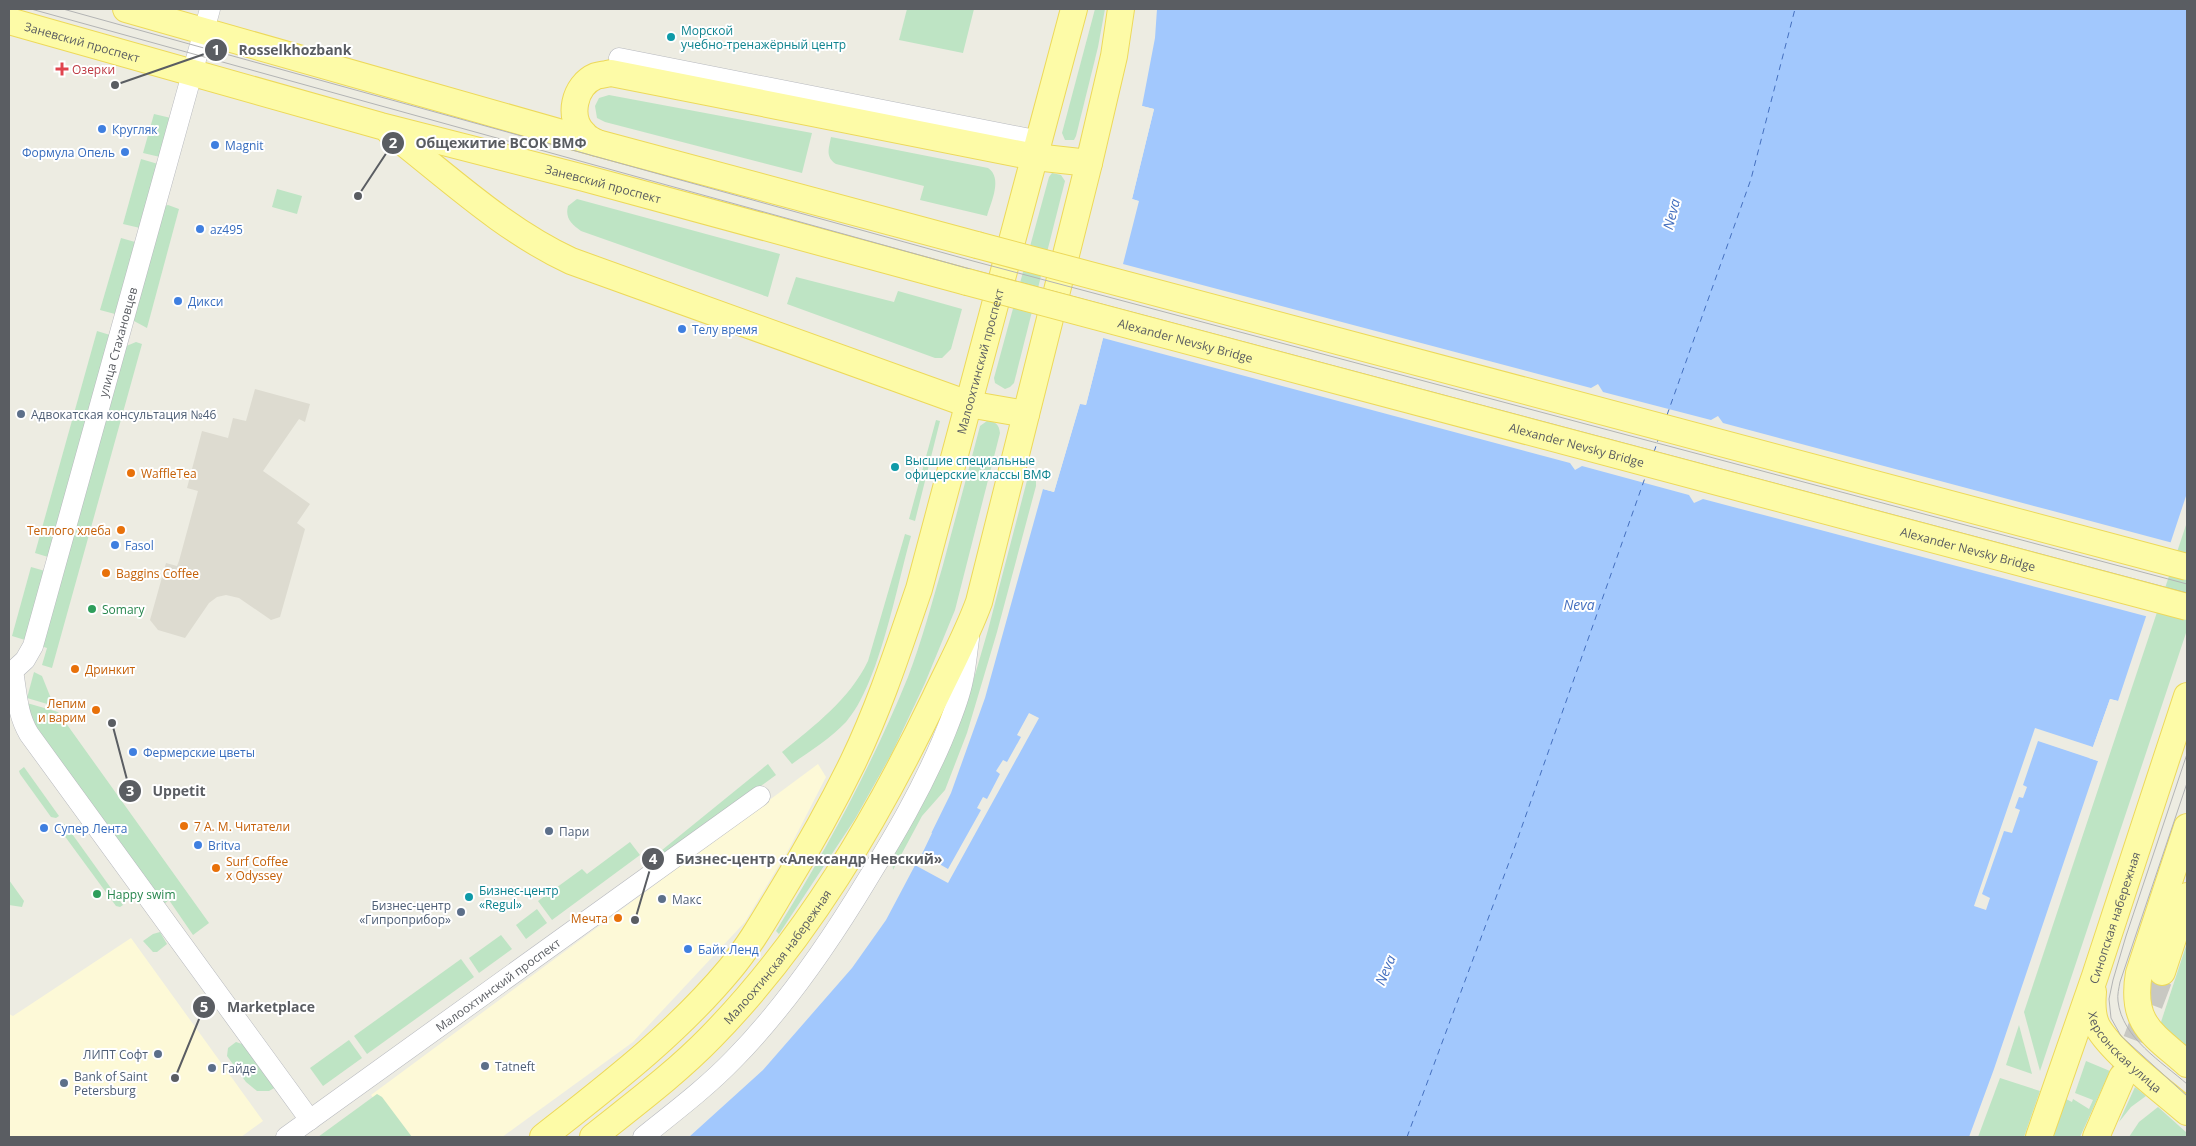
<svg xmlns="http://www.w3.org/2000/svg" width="2196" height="1146" font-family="'Open Sans',sans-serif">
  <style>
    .commercial { fill: #fdf9d7 }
    .education { fill: #dddbd0 }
    .green { fill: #bee4c4 }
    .water { fill: #a2c8fd }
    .pier { fill: #edece2 }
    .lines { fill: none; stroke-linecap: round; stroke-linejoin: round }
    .ferry { stroke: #4570bf; stroke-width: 1; stroke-dasharray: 6 5; stroke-linecap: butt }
    .major-tunnel { stroke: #c8c8c2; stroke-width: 26; stroke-dasharray: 26 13; stroke-linecap: butt }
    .minor-casing { stroke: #b7b9be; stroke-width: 21 }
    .major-casing { stroke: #edd95a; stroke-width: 28 }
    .minor { stroke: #fff; stroke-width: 20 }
    .major { stroke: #fdfba7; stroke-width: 26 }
    .tram { stroke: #b3b4b4; stroke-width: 1 }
    .major-bridge-casing { stroke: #edd95a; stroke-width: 28; stroke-linecap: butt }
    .major-bridge { stroke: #fdfba7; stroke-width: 26 }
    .culture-dot { fill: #0f9aa8; stroke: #fff; stroke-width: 2 }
    .health-dot { fill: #e0444e; stroke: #fff; stroke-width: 2 }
    .shop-dot { fill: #3f7fe0; stroke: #fff; stroke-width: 2 }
    .service-dot { fill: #5c6f8a; stroke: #fff; stroke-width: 2 }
    .food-dot { fill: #e8710a; stroke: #fff; stroke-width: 2 }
    .leisure-dot { fill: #2e9e5b; stroke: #fff; stroke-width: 2 }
    .labels { text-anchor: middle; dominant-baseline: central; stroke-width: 4; stroke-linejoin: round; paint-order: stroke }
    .culture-label { font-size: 12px; fill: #0d838f; stroke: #fff; text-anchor: start }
    .street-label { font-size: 12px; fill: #5a5d62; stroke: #fff }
    .health-label { font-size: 12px; fill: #be3a42; stroke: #fff; text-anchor: start }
    .shop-label { font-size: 12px; fill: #366cbe; stroke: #fff; text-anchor: start }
    .service-label { font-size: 12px; fill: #4e5e75; stroke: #fff; text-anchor: start }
    .food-label { font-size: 12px; fill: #c56008; stroke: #fff; text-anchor: start }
    .leisure-label { font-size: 12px; fill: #27864d; stroke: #fff; text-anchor: start }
    .water-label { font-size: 14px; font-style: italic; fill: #4570bf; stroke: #fff }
    .leader { fill: none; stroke: #5a5d62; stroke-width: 2 }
    .callout-dot { fill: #5a5d62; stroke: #fff; stroke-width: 2 }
    .mark-label { font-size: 15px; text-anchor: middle; font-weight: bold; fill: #fff }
    .callout-label { font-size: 14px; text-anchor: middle; font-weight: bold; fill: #5a5d62; stroke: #fff; stroke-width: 4; stroke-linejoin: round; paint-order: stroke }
  </style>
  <rect width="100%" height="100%" fill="#edece2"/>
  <g class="commercial">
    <path d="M 818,764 L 826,777 L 790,847 L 745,922 L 633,1042 L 502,1137 L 404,1137 L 371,1095 Z"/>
    <path d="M 131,938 L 263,1121 L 241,1137 L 9,1137 L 9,1014 L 13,1016 Z"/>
  </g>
  <path class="education" d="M 255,389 L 310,404 L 305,422 L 299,419 L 263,471 L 310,504 L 297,523 L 305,529 L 280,617 L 271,620 L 239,598 L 226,595 L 217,597 L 209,603 L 185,638 L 158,630 L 150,620 L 166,563 L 177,566 L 179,561 L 198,491 L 187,488 L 202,431 L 228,438 L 233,418 L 246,421 Z"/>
  <g class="green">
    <path d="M 907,9 L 974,9 L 963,53 L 899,40 Z"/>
    <path d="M 1095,9 L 1105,9 L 1098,47 L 1076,136 L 1074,140 L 1065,140 L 1062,133 Z"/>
    <path d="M 609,95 L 812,133 L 802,173 L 605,122 L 597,118 L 595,106 L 599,98 Z"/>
    <path d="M 154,114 L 171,118 L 160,157 L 143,153 Z"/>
    <path d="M 831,137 L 988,168 C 1003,178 991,202 987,216 L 920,200 L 924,186 L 836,164 C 825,157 829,148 831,137 Z"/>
    <path d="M 141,159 L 158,164 L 140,228 L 123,224 Z"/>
    <path d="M 1052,173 L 1061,175 L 1065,181 L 1014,383 L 1010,387 L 1005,389 L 995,383 L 994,378 L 1049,177 Z"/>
    <path d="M 277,189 L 302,196 L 297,214 L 272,207 Z"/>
    <path d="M 577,199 L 780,254 L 768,297 L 581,231 C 571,224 565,218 568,206 Z"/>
    <path d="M 168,205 L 179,209 L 147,328 L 134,321 L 133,314 L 164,206 Z"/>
    <path d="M 121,238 L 135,242 L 115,314 L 100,310 Z"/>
    <path d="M 796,277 L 894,302 L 898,291 L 962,309 L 951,349 L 942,358 L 935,358 L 787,304 Z"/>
    <path d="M 97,331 L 110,335 L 48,557 L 35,553 Z"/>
    <path d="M 136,342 L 142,344 L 52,668 L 42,665 L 47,648 L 41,646 L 124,347 Z"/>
    <path d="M 936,420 L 940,421 L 915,521 L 909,519 Z"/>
    <path d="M 987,421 C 995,421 999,424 1000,433 L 955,610 L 925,683 L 892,753 L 855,819 L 779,934 L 776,931 C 826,851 872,765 908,677 C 922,641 932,602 943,565 C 955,519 968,473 980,426 Z"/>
    <path d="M 1030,469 L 1036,479 L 1036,486 L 997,632 L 967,733 L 945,790 L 922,816 L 893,870 L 892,859 L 894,853 L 972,685 L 988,630 Z"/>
    <path d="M 2187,522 L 2187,630 L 2040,1071 L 2024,1012 Z"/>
    <path d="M 905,534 L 911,536 C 897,585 879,685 846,722 C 831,738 810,751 792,764 L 782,752 C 815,725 849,700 868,661 Z"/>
    <path d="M 31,567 L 45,571 L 25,640 L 12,636 Z"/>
    <path d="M 34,672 L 42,676 L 54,706 L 27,698 Z"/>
    <path d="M 27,703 L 58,712 L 209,923 L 193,935 L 169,900 L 163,905 L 31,722 Z"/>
    <path d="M 768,764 L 776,775 L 677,847 L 651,859 Z"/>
    <path d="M 24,767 L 59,816 L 56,818 L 51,817 L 20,774 L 19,771 Z"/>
    <path d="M 65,824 L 123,905 L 120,907 L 116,906 L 61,831 L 61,826 Z"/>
    <path d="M 630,842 L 640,855 L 552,920 L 538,901 L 582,869 L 587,874 Z"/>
    <path d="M 9,880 L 24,901 L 22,907 L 9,905 Z"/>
    <path d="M 537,909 L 547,923 L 526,939 L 516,925 Z"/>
    <path d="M 160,932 L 167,944 L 157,952 L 153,952 L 143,941 L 153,934 Z"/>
    <path d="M 501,935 L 512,949 L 479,973 L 469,958 Z"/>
    <path d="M 2187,943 L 2187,1049 L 2160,1025 Z"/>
    <path d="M 461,959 L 474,977 L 367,1054 L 354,1036 Z"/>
    <path d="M 2019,1025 L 2032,1074 L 2006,1065 Z"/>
    <path d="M 349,1040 L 362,1058 L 323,1086 L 310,1068 Z"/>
    <path d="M 236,1042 L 245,1045 L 276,1087 L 269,1091 L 257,1091 L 246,1082 L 227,1056 L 228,1048 Z"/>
    <path d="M 2086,1061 L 2110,1071 L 2080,1137 L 2052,1137 L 2066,1099 L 2072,1102 L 2073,1099 L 2089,1109 L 2093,1100 L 2075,1093 Z"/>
    <path d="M 2000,1078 L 2040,1091 L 2024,1137 L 1978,1137 Z"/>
    <path d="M 2135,1087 L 2146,1096 L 2131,1107 L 2119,1122 Z"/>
    <path d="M 377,1094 L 382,1097 L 412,1137 L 318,1137 Z"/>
    <path d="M 2158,1107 L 2187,1133 L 2187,1137 L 2129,1137 L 2139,1122 Z"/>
  </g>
  <path class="water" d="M 1157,9 L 2187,9 L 2187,493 L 2118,701 L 2110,699 L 2089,758 L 2098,761 L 1994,1069 L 1969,1137 L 689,1137 L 763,1070 L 852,968 L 886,920 L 921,854 L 951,793 L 985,698 L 1043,489 L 1054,492 L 1080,403 L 1086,405 L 1138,201 L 1132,199 L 1154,109 L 1142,106 L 1155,38 Z"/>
  <g class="pier">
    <path d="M 1142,106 L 1154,109 L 1132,199 L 1139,201 L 1123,264 L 1591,388 L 1598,384 L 1603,392 L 1711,420 L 1718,416 L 1723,423 L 2173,543 L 2149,617 L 1703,499 L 1694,503 L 1689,495 L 1582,466 L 1575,470 L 1570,463 L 1103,338 L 1086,405 L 1080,404 L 1054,492 L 1043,489 L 1043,486 L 1053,489 L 1077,403 L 1084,402 L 1136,203 L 1129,199 L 1151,111 L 1141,108 Z"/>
    <path d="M 2110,699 L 2118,701 L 2117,704 L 2111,702 L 2092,757 L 2098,759 L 2098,761 L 2038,741 L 2023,785 L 2027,787 L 2023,798 L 2019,797 L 2015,808 L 2020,810 L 2012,833 L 2004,831 L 1982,894 L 1990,898 L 1986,910 L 1974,906 L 2035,728 L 2093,747 Z"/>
    <path d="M 1029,713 L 1039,718 L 948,883 L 913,864 L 930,832 L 932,833 L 922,854 L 948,869 L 981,810 L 977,808 L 983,797 L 987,799 L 1000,774 L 996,771 L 1003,760 L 1007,762 L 1021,737 L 1017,735 Z"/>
  </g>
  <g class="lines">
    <g class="ferry">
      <path d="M 1667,415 L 1751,179 L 1795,9"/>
      <path d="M 1654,452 L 1658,440"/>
      <path d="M 1407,1137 L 1514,849 L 1646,475"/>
    </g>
    <path class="major-tunnel" d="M 2122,1077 L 2162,972"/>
    <g class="minor-casing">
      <g id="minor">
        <path d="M 619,58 L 1040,141"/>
        <path id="s1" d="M 13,671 L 25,660 L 33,646 L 210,9"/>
        <path d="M 13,671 C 17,693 17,714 29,734 L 310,1120"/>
        <path id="s2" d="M 286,1137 L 760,796"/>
        <path d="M 643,1137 C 674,1112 706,1088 734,1059 C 786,1006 829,943 867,880 C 896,833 920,792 942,741 C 950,721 959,701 963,680 C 966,667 967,653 969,639"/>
      </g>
    </g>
    <g class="major-casing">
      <g id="major">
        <path d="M 126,9 L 597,143 L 977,245"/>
        <path id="s3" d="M 9,21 L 381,126 L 584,178 L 967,282"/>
        <path d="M 390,132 C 448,177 504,230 571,261 L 968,404 L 1026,414"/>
        <path d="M 597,143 C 593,141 587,138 584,134 C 567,118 574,85 596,76 C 600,75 607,74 611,73 L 1035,157 L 1089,163"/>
        <path d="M 2187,827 L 2139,973 C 2130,1024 2153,1034 2187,1064"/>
        <path d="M 2162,972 L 2187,896"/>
        <path id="s4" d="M 2093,992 C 2092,1003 2092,1016 2097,1026 C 2112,1053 2163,1091 2187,1112"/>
        <path id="s5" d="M 543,1137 C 609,1085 676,1034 730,969 C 751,944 767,915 784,887 C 809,846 832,805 853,762 C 880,706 899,647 919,589 L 1074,9"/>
        <path id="s6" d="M 593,1137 C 633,1105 675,1074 711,1037 C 806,940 877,819 935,698 C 950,666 967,635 979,602 L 1089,163 L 1114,56 L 1121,9"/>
        <path id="s7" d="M 2039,1137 L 2095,976 L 2187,696"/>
        <path d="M 2096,1137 L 2122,1077"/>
      </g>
    </g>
    <use href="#minor" class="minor"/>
    <use href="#major" class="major"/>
    <g class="tram">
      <path d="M 31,9 L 970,269 L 2187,593"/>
      <path d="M 63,9 L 973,261 L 2187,584"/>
      <path d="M 2187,754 L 2126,936 L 2113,980 L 2109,999 L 2111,1018 L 2121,1036 L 2187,1096"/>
      <path d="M 2187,783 L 2120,982 C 2119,988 2117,995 2118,1001 C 2122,1038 2162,1062 2187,1084"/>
    </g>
    <g class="major-bridge-casing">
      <g id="major-bridge">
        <path d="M 977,245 L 2187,567"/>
        <path id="s8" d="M 967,282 L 2187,607"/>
      </g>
    </g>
    <use href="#major-bridge" class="major-bridge"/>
  </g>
  <g class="culture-dot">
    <circle cx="671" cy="37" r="5"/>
    <circle cx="895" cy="467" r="5"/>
    <circle cx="469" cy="897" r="5"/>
  </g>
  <path class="health-dot" d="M59.5 61.5h5v5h5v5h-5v5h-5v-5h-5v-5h5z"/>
  <g class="shop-dot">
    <circle cx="102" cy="129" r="5"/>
    <circle cx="215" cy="145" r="5"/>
    <circle cx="125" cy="152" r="5"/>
    <circle cx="200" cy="229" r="5"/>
    <circle cx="178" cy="301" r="5"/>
    <circle cx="682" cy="329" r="5"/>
    <circle cx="115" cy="545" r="5"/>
    <circle cx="133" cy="752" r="5"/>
    <circle cx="44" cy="828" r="5"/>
    <circle cx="198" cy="845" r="5"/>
    <circle cx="688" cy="949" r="5"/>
  </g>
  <g class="service-dot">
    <circle cx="21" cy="414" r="5"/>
    <circle cx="549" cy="831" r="5"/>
    <circle cx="662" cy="899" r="5"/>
    <circle cx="461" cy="912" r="5"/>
    <circle cx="158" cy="1054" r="5"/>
    <circle cx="485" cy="1066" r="5"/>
    <circle cx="212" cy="1068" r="5"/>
    <circle cx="64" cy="1083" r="5"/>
  </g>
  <g class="food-dot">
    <circle cx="131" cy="473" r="5"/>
    <circle cx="121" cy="530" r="5"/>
    <circle cx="106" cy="573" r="5"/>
    <circle cx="75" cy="669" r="5"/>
    <circle cx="96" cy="710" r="5"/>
    <circle cx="184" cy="826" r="5"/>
    <circle cx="216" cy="868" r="5"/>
    <circle cx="618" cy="918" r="5"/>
  </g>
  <g class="leisure-dot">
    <circle cx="92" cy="609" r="5"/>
    <circle cx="97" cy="894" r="5"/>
  </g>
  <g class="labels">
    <g class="culture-label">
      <text x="681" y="30">Морской<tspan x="681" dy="14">учебно-тренажёрный центр</tspan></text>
      <text x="905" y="460">Высшие специальные<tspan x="905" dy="14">офицерские классы ВМФ</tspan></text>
      <text x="479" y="890">Бизнес-центр<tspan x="479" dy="14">«Regul»</tspan></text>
    </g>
    <g class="street-label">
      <text stroke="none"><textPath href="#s3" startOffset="76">Заневский проспект</textPath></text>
      <text stroke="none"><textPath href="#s3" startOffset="616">Заневский проспект</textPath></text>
      <text stroke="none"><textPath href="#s8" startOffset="226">Alexander Nevsky Bridge</textPath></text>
      <text stroke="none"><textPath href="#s1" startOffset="348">улица Стахановцев</textPath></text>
      <text stroke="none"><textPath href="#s5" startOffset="914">Малоохтинский проспект</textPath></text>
      <text stroke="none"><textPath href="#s8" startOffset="631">Alexander Nevsky Bridge</textPath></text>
      <text stroke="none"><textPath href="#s8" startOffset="1036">Alexander Nevsky Bridge</textPath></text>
      <text stroke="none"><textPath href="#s7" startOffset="232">Синопская набережная</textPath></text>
      <text stroke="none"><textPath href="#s6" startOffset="259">Малоохтинская набережная</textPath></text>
      <text stroke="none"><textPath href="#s2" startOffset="261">Малоохтинский проспект</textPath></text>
      <text stroke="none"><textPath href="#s4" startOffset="72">Херсонская улица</textPath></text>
    </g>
    <g class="health-label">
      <text x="72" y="69">Озерки</text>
    </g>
    <g class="shop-label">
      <text x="112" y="129">Кругляк</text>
      <text x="225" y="145">Magnit</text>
      <text x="115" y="152" text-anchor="end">Формула Опель</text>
      <text x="210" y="229">az495</text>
      <text x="188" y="301">Дикси</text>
      <text x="692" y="329">Телу время</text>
      <text x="125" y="545">Fasol</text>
      <text x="143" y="752">Фермерские цветы</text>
      <text x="54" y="828">Супер Лента</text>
      <text x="208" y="845">Britva</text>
      <text x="698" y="949">Байк Ленд</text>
    </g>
    <g class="service-label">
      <text x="31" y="414">Адвокатская консультация №46</text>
      <text x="559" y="831">Пари</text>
      <text x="672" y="899">Макс</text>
      <text x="451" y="905" text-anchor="end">Бизнес-центр<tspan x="451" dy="14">«Гипроприбор»</tspan></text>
      <text x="148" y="1054" text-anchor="end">ЛИПТ Софт</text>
      <text x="495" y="1066">Tatneft</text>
      <text x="222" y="1068">Гайде</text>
      <text x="74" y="1076">Bank of Saint<tspan x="74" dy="14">Petersburg</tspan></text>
    </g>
    <g class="food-label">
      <text x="141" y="473">WaffleTea</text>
      <text x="111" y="530" text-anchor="end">Теплого хлеба</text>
      <text x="116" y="573">Baggins Coffee</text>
      <text x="85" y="669">Дринкит</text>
      <text x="86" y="703" text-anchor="end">Лепим<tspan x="86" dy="14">и варим</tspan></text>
      <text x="194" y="826">7 А. М. Читатели</text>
      <text x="226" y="861">Surf Coffee<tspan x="226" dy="14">х Odyssey</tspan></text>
      <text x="608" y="918" text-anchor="end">Мечта</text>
    </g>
    <g class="leisure-label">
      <text x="102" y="609">Somary</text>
      <text x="107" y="894">Happy swim</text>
    </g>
    <g class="water-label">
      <text transform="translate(1671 214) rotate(-76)">Neva</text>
      <text x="1579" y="604">Neva</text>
      <text transform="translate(1385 970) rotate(-67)">Neva</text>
    </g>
  </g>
  <path class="leader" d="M115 85L216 50M358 196L393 143M112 723L130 791M635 920L653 859M175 1078L204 1007"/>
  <g class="callout-dot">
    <circle cx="115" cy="85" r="5"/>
    <circle cx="358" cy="196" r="5"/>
    <circle cx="112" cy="723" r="5"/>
    <circle cx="635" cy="920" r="5"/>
    <circle cx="175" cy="1078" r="5"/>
    <circle cx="216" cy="50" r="12"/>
    <circle cx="393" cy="143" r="12"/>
    <circle cx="130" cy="791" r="12"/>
    <circle cx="653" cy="859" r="12"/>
    <circle cx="204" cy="1007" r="12"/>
  </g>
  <g class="mark-label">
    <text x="216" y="55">1</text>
    <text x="393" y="148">2</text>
    <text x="130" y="796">3</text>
    <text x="653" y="864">4</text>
    <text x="204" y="1012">5</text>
  </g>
  <g class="callout-label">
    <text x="295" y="55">Rosselkhozbank</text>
    <text x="501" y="148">Общежитие ВСОК ВМФ</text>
    <text x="179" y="796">Uppetit</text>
    <text x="809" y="864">Бизнес-центр «Александр Невский»</text>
    <text x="271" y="1012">Marketplace</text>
  </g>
  <rect width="2196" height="1146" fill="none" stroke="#5a5d62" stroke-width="20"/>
</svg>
